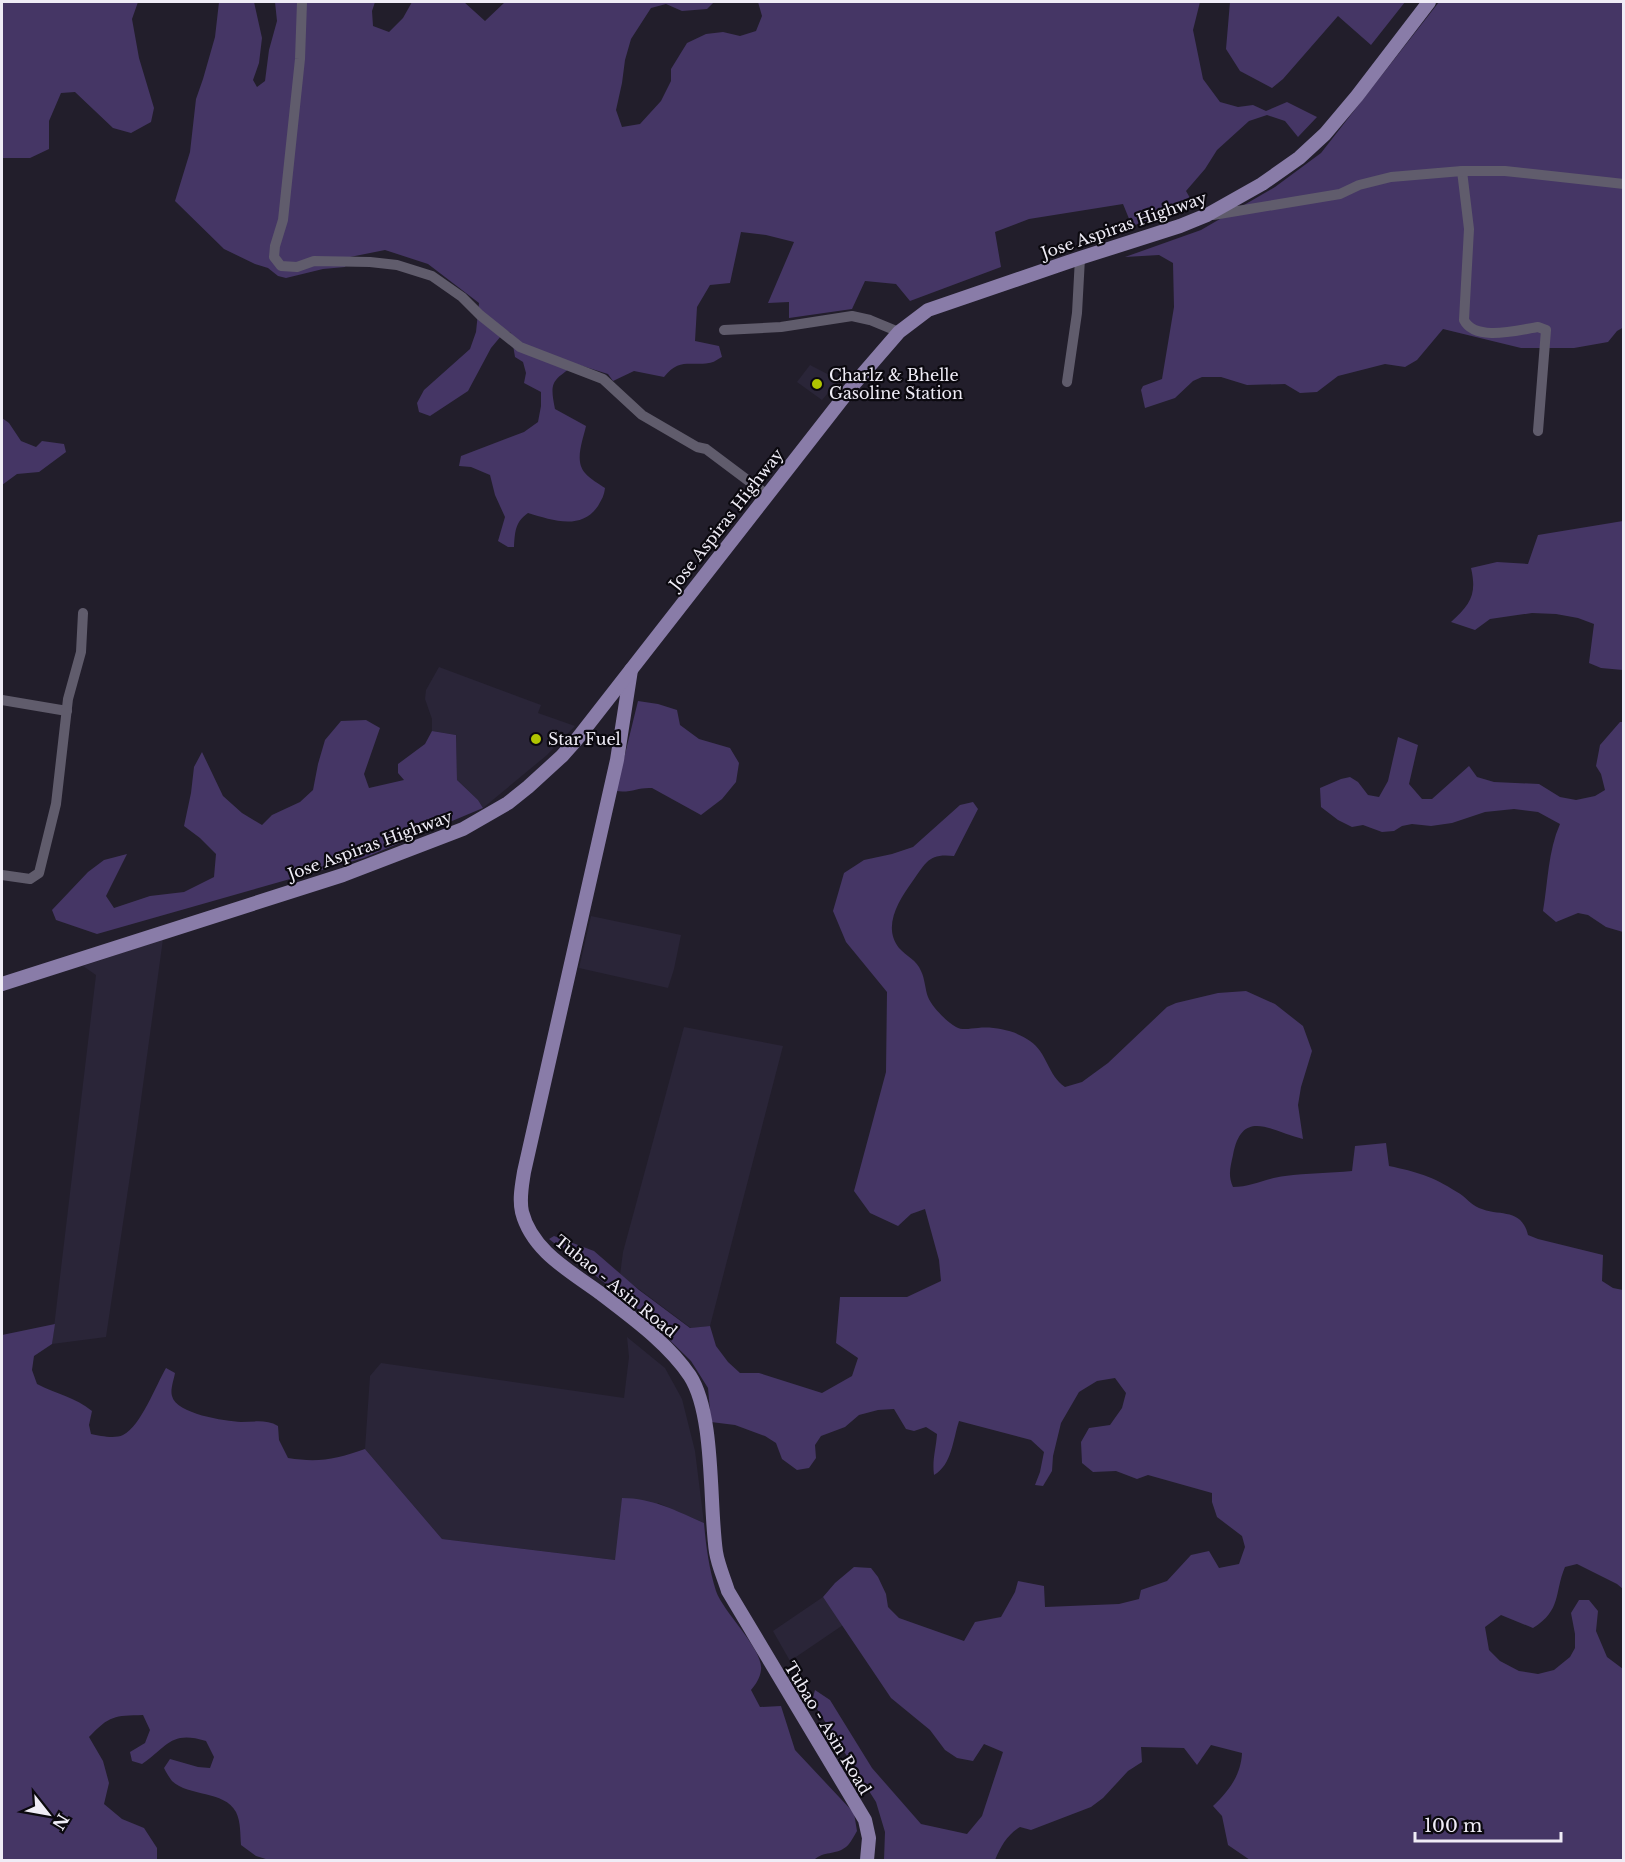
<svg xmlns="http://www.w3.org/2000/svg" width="1625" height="1862" font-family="'Libre Baskerville',serif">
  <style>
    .built { fill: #2a2538 }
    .green { fill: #453665 }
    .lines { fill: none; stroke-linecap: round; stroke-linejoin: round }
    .minor { stroke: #605c6c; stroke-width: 10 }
    .major { stroke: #897ca8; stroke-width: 14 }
    .poi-dot { fill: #b0c501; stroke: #0b090f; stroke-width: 2 }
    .labels { text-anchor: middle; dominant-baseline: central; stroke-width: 4.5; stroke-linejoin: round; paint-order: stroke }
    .street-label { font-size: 16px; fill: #efecf6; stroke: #0b090f }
    .poi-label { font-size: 16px; fill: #efecf6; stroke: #0b090f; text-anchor: start }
  </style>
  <rect width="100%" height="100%" fill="#221e2b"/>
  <g class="built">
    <path d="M 810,365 L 839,380 L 822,400 L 797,382 Z"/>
    <path d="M 439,667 L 541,705 L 538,713 L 575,726 L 547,755 L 483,808 L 478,800 L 457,780 L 456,735 L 432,731 L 432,719 L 425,699 L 426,690 Z"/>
    <path d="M 591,916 L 681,935 L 674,969 L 668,988 L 579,968 Z"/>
    <path d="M 163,939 L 137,1129 L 106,1337 L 52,1344 L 96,975 L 83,966 Z"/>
    <path d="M 684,1027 L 783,1046 L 710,1326 L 691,1328 L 620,1275 L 623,1252 Z"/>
    <path d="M 627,1337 L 665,1368 L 682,1399 L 695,1451 L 704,1523 L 658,1503 L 615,1560 L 442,1539 L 365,1449 L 370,1376 L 381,1363 L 624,1398 L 629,1357 Z"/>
    <path d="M 823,1597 L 843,1625 L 790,1661 L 773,1631 Z"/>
  </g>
  <g class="green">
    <path d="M 2,2 L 138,2 L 132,19 L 139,58 L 154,108 L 151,122 L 131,133 L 113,128 L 75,92 L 61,93 L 49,121 L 49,149 L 30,158 L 2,158 Z"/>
    <path d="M 219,2 L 254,2 L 262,38 L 259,63 L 253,80 L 257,87 L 265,81 L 269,50 L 277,21 L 275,2 L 375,2 L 372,11 L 373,26 L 389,32 L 403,18 L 412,2 L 464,2 L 485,21 L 505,2 L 714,2 L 707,9 L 682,11 L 666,4 L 651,8 L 631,39 L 625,60 L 622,83 L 616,110 L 622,127 L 640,124 L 661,101 L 671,81 L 671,69 L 687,43 L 706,34 L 723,32 L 740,36 L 756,31 L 762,16 L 758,2 L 1200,2 L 1193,30 L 1203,79 L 1220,102 L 1238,107 L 1253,105 L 1266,111 L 1287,102 L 1317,117 L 1298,137 L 1285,121 L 1267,115 L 1249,121 L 1217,150 L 1205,169 L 1186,191 L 1194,205 L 1132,226 L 1123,204 L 1029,219 L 995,232 L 1001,267 L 910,301 L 896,284 L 865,281 L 852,309 L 789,318 L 789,302 L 768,303 L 794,242 L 766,235 L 741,232 L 730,283 L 710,285 L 697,307 L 695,341 L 719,346 L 722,357 C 718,359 713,363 709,363 C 689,366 679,358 664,377 L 634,371 L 613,381 L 608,374 L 576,364 C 553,381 549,380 555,409 L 586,426 C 583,440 574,461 585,473 C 590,479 599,484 605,488 C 604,496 602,499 598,506 C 581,531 552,520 528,513 C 515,522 515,532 514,547 L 508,547 L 498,541 L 505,517 L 495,495 L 490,475 L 471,467 L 459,466 L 461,456 L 524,432 L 538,422 L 541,406 L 541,392 L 524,383 L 526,373 L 523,362 L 515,357 L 511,333 L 506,330 L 491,348 L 468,391 L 430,416 L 419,412 L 417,403 L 424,390 L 470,349 L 476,332 L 479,303 L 428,264 L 385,250 L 350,257 L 345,267 L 323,269 L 286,278 L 278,276 L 268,268 L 255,264 L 224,249 L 175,201 L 190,152 L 196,99 L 203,79 L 215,37 Z"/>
    <path d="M 1230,2 L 1405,2 L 1371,45 L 1338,16 L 1283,79 L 1272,88 L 1240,71 L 1226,49 Z"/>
    <path d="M 1439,2 L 1623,2 L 1624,327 L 1617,331 L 1608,342 L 1574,348 L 1521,348 L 1443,329 L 1417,360 L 1405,367 L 1385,364 L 1338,376 L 1317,392 L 1300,393 L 1285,384 L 1247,385 L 1221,377 L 1202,377 L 1193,381 L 1175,398 L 1145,408 L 1141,390 L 1143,386 L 1162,379 L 1174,307 L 1173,263 L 1159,255 L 1125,257 L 1201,230 L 1275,187 L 1321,153 Z"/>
    <path d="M 2,418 L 9,423 L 21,441 L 36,447 L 42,441 L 64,444 L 66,452 L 39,472 L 17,474 L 2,485 Z"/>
    <path d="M 1623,521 L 1623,670 L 1601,668 L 1589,663 L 1594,624 L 1578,618 L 1556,614 L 1532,613 L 1490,619 L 1475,630 L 1451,622 C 1471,604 1477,594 1471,568 L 1497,562 L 1528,564 L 1538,535 Z"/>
    <path d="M 638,701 L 658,704 L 677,710 L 680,725 L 699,739 L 730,748 L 739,763 L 736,782 L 722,799 L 701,815 L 652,788 C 638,787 632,793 616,791 Z"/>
    <path d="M 366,720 L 380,728 L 364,774 L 369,788 L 404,780 L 398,773 L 398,764 L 425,744 L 432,731 L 456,735 L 457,780 L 478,800 L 483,808 L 364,858 L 97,934 L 56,920 L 52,910 L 88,872 L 104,860 L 127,854 L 106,896 L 114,908 L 150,896 L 184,892 L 214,877 L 216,854 L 200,838 L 184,826 L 191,793 L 194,767 L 202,752 L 223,796 L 242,813 L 262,825 L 272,815 L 300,802 L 313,790 L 318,764 L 325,740 L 341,721 Z"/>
    <path d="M 1620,722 L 1624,722 L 1623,932 L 1606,927 L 1588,915 L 1578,913 L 1556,922 L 1543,911 C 1548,882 1548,851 1560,824 L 1538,812 L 1514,809 L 1485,812 L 1452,823 L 1431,826 L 1412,824 L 1402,826 L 1394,831 L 1382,832 L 1363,825 L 1352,827 L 1338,820 L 1321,807 L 1320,788 L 1341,779 L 1350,777 L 1358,782 L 1368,795 L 1379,797 L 1388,781 L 1398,737 L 1418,745 L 1409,784 L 1422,799 L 1432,799 L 1469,766 L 1477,777 L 1494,782 L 1539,784 L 1560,797 L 1576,800 L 1595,796 L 1605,790 L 1601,774 L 1596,766 L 1600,745 Z"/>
    <path d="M 973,802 L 978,809 L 954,856 C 928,853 926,863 912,882 C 899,900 882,927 899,948 C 906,956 917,960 921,971 C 925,979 925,989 928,997 C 932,1007 947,1022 956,1027 C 963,1031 971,1028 978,1028 C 994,1026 1017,1031 1030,1041 C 1047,1052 1048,1076 1065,1087 L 1082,1082 L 1108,1063 L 1167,1007 L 1176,1003 L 1218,993 L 1246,991 L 1275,1004 L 1303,1026 L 1312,1051 L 1301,1087 L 1298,1105 L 1303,1139 C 1271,1131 1242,1107 1233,1155 C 1230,1168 1228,1176 1233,1187 C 1251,1187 1267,1178 1285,1176 C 1307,1173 1330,1173 1352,1171 L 1355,1146 L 1386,1143 L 1389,1166 C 1417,1172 1432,1176 1457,1192 C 1465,1196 1471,1205 1479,1208 C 1500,1217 1521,1207 1528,1235 L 1538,1239 L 1603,1255 L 1602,1281 L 1613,1288 L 1623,1290 L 1623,1589 L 1617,1584 L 1577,1564 L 1565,1567 C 1554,1593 1562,1610 1533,1628 L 1501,1615 L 1485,1627 L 1489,1650 L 1500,1661 L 1519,1671 L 1538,1674 L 1554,1670 L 1570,1657 L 1575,1648 L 1575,1634 L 1571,1613 L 1579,1600 L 1589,1600 L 1598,1611 L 1596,1631 L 1607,1657 L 1623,1669 L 1623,1860 L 1250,1860 L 1228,1845 L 1222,1816 L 1213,1806 C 1229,1791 1241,1775 1242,1753 L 1211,1745 L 1197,1765 L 1184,1748 L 1141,1747 L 1142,1762 L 1128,1771 L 1103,1798 L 1091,1807 L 1031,1830 L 1020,1827 C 1007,1835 1001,1846 995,1860 L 884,1860 L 885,1832 L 876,1802 L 812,1701 L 815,1690 L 830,1700 L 872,1768 L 921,1824 L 967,1834 L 982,1816 L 1003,1752 L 984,1744 L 973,1761 L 957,1758 L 945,1750 L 930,1730 L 891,1698 L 823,1597 L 835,1583 L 854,1567 L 871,1568 L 878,1577 L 886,1594 L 888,1607 L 899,1618 L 964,1641 L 975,1622 L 1001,1617 L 1015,1592 L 1018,1581 L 1044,1586 L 1045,1607 L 1119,1604 L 1139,1599 L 1141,1590 L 1167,1581 L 1191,1555 L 1209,1551 L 1219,1568 L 1239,1564 L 1245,1547 L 1242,1536 L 1217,1517 L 1212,1502 L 1212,1493 L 1148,1475 L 1137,1479 L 1116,1471 L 1093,1472 L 1082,1463 L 1081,1442 L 1089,1428 L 1110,1425 L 1122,1408 L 1126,1393 L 1115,1378 L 1097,1381 L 1079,1392 L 1061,1423 L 1053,1456 L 1052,1471 L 1043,1486 L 1035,1485 L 1040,1472 L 1044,1452 L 1031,1440 L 959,1421 C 953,1439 952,1465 934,1475 C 932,1460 936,1449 937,1434 L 926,1427 L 914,1431 L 906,1429 L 894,1409 L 878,1410 L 859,1415 L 845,1427 L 821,1436 L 815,1445 L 816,1458 L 809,1468 L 797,1470 L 782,1459 L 776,1443 L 765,1436 L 735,1425 L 711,1422 L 708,1388 L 691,1361 L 639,1310 L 549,1239 L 554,1236 L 594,1251 L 639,1290 L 690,1328 L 710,1326 L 716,1346 L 728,1362 L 740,1373 L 759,1373 L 822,1393 L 852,1376 L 858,1358 L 836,1343 L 840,1297 L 907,1297 L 941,1281 L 939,1260 L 925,1209 L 911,1214 L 898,1226 L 870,1213 L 854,1191 L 886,1072 L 887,992 L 846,942 L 833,911 L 844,873 L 864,860 L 892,854 L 913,847 L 960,805 Z"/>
    <path d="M 55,1324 L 52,1344 L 34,1356 L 32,1370 L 37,1384 C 56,1394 75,1397 92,1411 L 89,1425 L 91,1434 C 100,1436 115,1439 123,1435 C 141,1426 156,1385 166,1368 L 175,1373 C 174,1379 170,1390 172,1396 C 176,1414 225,1421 241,1422 C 254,1422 266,1419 278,1426 L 279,1440 L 288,1458 C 319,1463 336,1459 365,1449 L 442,1539 L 615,1560 L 622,1498 C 652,1498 677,1511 704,1523 C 706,1546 709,1569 716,1591 C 723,1612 764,1650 761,1670 C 760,1678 756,1684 751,1690 L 760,1707 L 781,1706 L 795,1750 L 854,1813 L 857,1831 C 854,1836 850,1844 846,1847 C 836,1855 823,1851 814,1860 L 269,1860 L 256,1856 L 241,1845 C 240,1835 241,1822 236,1812 C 224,1790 189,1797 172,1781 C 169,1777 166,1772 164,1768 L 170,1759 L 198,1767 L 210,1768 L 214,1757 L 206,1741 C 171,1730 168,1746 142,1764 L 132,1761 L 130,1752 L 145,1743 L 150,1730 L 143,1715 C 114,1716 110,1715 89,1737 L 103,1761 L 109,1783 L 104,1804 L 122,1819 L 144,1828 L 157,1848 L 157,1860 L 2,1860 L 2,1335 Z"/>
  </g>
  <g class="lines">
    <g class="minor">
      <path d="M 302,2 L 300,59 L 283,220 L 275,246 L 274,257 L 281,266 L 297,267 L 314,261 L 370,262 L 397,265 L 432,276 L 462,297 L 480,315 L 520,347 L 603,379 L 642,415 L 697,447 L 706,449 L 766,494"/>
      <path d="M 1462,171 L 1469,229 L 1464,320 C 1475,342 1518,330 1538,327 L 1546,330 L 1538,431"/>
      <path d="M 1213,215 L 1340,194 L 1359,185 L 1391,177 L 1462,171 L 1505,171 L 1624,184"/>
      <path d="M 724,330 L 781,327 L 852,316 L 870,320 L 899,332"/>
      <path d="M 1067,382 L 1077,313 L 1080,258"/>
      <path d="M 2,700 L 67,711"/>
      <path d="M 2,875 L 30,879 L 39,873 L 56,804 L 68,699 L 81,652 L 83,613"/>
    </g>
    <g class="major">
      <path d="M 631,670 L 617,760 L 524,1172 C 522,1185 519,1199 522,1212 C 532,1251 570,1271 600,1293 C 631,1317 668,1343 690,1376 C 715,1415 709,1504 716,1552 C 718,1565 724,1578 728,1591 L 865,1820 L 869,1838 L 867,1860"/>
      <path d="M 2,984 L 343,875 L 463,829 L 508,803 L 528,787 L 562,756 L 577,739 L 854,384 L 899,332 L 928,310 L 1080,258 L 1180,226 L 1207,215 L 1262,184 L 1299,158 L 1325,134 L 1357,96 L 1429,2"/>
    </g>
  </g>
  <g class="poi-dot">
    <circle cx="817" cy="384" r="6"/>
    <circle cx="536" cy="739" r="6"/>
  </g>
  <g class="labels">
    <g class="street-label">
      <text transform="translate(1124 225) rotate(-19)">Jose Aspiras Highway</text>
      <text transform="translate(726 519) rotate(-52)">Jose Aspiras Highway</text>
      <text transform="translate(370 845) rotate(-20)">Jose Aspiras Highway</text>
      <text transform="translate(616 1286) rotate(39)">Tubao - Asin Road</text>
      <text transform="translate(828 1728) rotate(59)">Tubao - Asin Road</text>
    </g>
    <g class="poi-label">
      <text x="829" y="375">Charlz &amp; Bhelle<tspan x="829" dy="18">Gasoline Station</tspan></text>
      <text x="548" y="739">Star Fuel</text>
    </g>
  </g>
  <rect width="1625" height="1862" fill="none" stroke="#efecf6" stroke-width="6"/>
  <g transform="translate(48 1814) rotate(121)" stroke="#0b090f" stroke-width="4.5" paint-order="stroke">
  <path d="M0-4.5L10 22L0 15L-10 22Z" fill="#efecf6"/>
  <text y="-9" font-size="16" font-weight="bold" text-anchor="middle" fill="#efecf6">N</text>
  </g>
  <path d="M1415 1832v9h146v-9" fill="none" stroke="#efecf6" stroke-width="3"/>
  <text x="1424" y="1832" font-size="18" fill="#efecf6" stroke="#0b090f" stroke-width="4.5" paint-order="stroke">100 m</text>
</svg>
